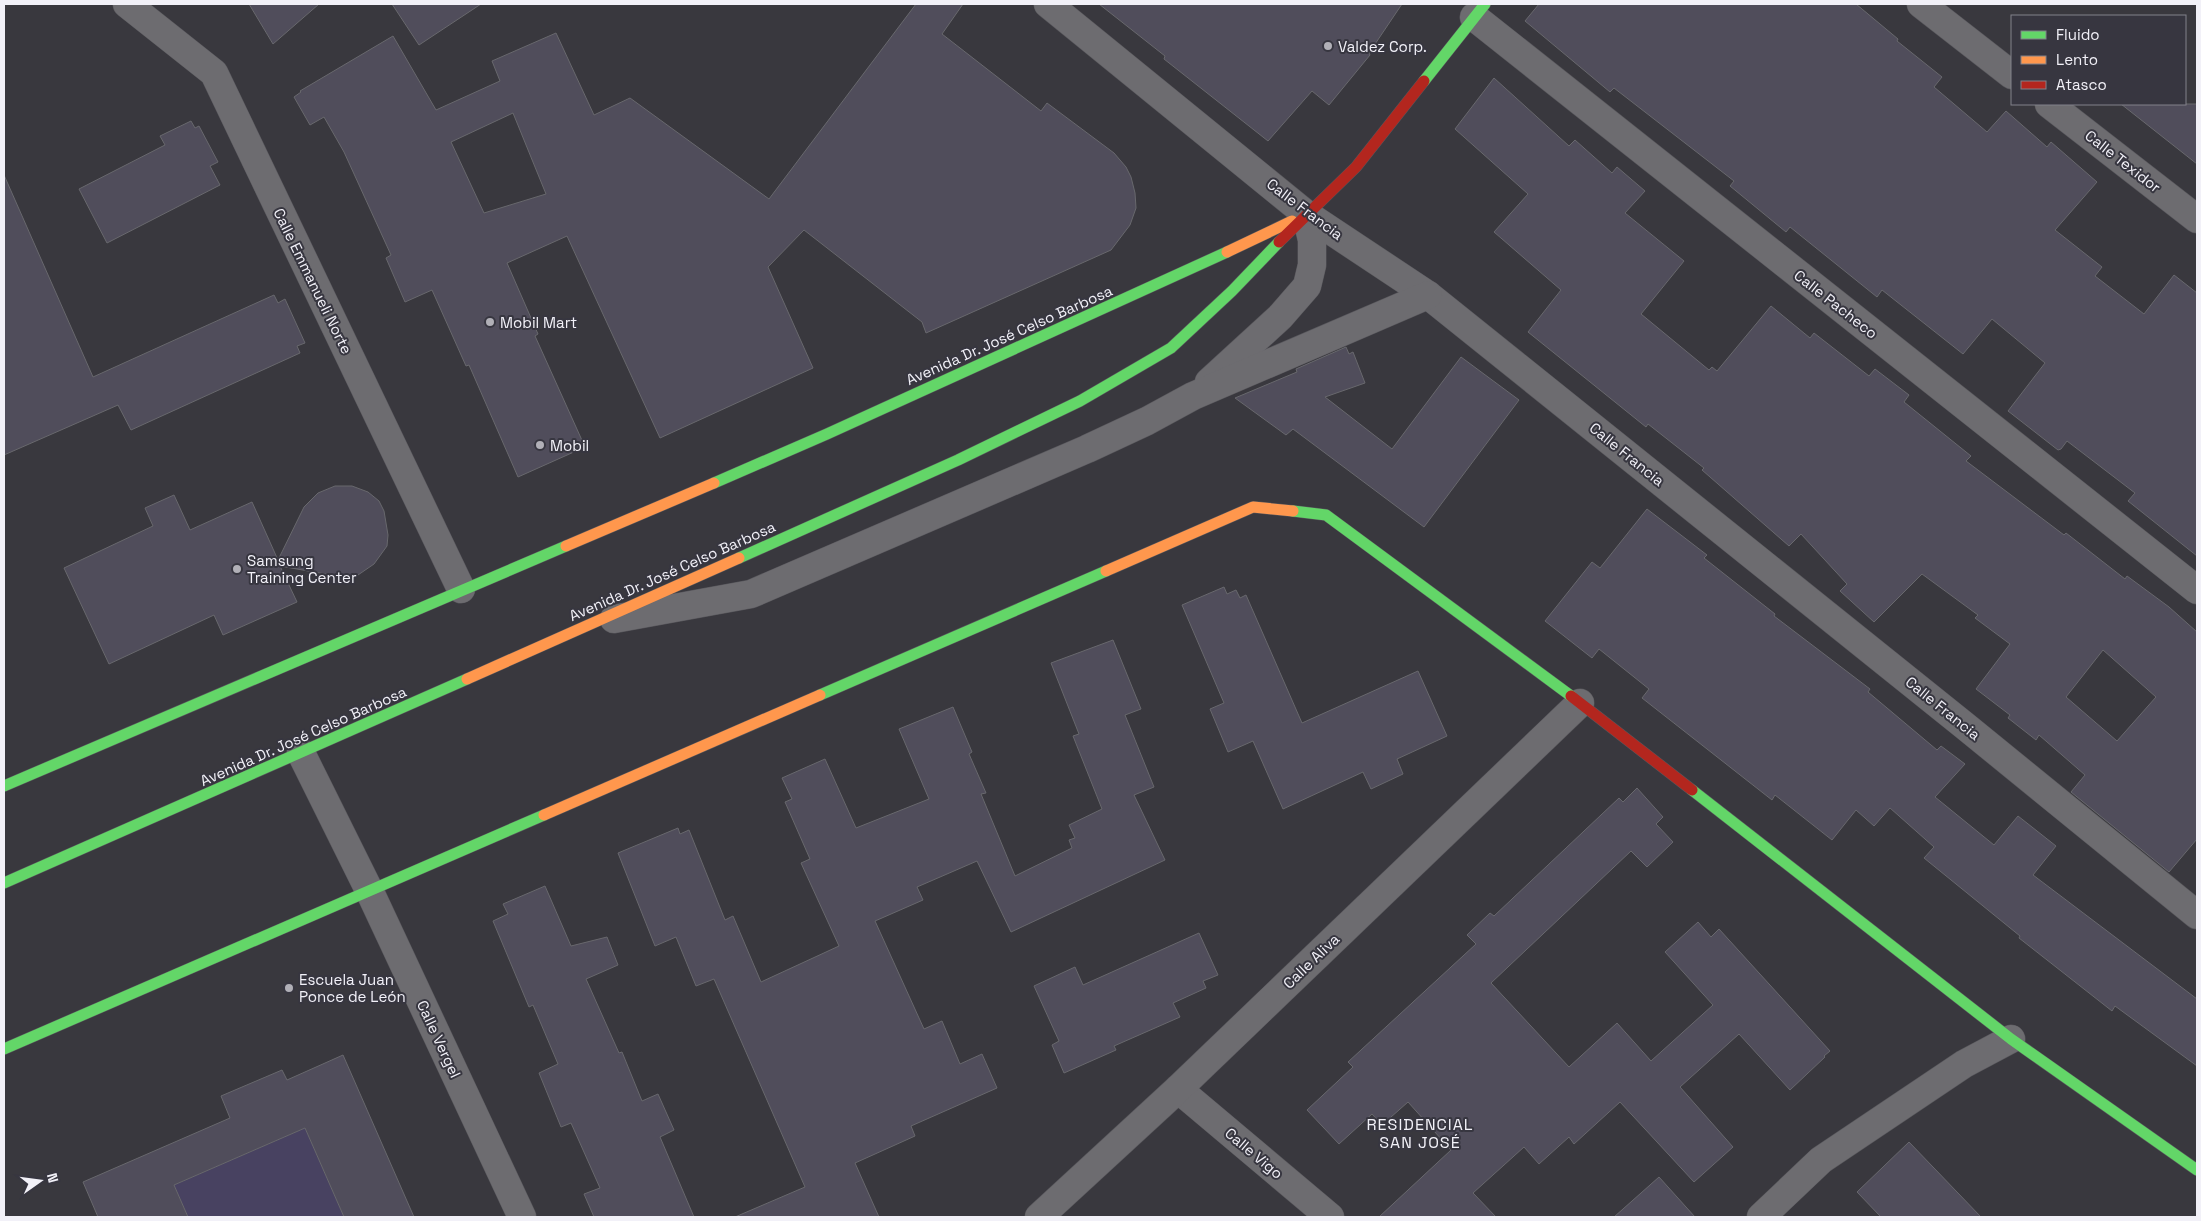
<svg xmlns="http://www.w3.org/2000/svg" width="2201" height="1221" font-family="'Space Grotesk',sans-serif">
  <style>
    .green { fill: #484261 }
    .building { fill: #504d5b; stroke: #68686d; fill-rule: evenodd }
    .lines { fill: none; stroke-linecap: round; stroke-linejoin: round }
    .street-casing { stroke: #58575c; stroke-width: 29 }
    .fast-casing { stroke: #58575c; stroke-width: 12 }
    .slow-casing { stroke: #58575c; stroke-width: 12 }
    .jam-casing { stroke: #58575c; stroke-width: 12 }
    .street { stroke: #6d6c70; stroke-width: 28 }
    .fast { stroke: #63d668; stroke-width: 11 }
    .slow { stroke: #ff974d; stroke-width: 11 }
    .jam { stroke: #b3261e; stroke-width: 11 }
    .poi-dot { fill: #b1b0b7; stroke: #373640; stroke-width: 2 }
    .labels { text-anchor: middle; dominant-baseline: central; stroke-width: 4; stroke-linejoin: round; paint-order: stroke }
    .poi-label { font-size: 15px; fill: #f2f1f8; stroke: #373640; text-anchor: start }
    .street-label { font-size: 15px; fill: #f2f1f8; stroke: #373640 }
    .neighbourhood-label { font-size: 16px; letter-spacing: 1px; fill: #f2f1f8; stroke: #373640 }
  </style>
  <rect width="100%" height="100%" fill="#39383e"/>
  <path class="green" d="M 305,1128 L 344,1217 L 188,1217 L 174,1185 Z"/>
  <g class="building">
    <path d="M 249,4 L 319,4 L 273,44 Z"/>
    <path d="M 392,4 L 481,4 L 419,45 Z"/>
    <path d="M 916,4 L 963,4 L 942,34 L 1041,111 L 1047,103 L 1114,153 L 1126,167 L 1131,177 L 1135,193 L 1136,208 L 1130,225 L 1111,250 L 926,333 L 922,322 L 804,230 L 768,267 L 813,368 L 660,438 L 567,236 L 507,263 L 538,334 L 535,336 L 585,447 L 518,477 L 469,365 L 466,366 L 432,290 L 405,302 L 386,258 L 391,255 L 344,152 L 324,117 L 310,125 L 294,97 L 301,92 L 300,91 L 393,36 L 436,110 L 500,81 L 492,61 L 556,33 L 594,115 L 630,98 L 769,199 ZM 513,113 L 546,194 L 484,213 L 451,142 Z"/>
    <path d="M 1099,4 L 1402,4 L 1369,53 L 1370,55 L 1329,105 L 1312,91 L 1268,141 L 1164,59 L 1165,56 Z"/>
    <path d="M 1539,4 L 1856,4 L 1898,39 L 1897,41 L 1942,77 L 1934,87 L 1987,132 L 2006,111 L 2047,147 L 2051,142 L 2097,182 L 2055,230 L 2102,267 L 2095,276 L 2144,314 L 2174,275 L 2197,293 L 2197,556 L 2128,501 L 2135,493 L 2067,441 L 2061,449 L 2058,450 L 2008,411 L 2045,363 L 1992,319 L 1963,354 L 1882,290 L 1877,297 L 1790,227 L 1786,232 L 1730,186 L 1734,181 L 1614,88 L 1610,92 L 1525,21 Z"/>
    <path d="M 1494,78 L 1569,146 L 1575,140 L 1612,173 L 1617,167 L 1645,191 L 1625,213 L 1684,261 L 1641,314 L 1709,370 L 1712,367 L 1717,371 L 1771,306 L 1810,338 L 1814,333 L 1869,376 L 1875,369 L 1909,395 L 1904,402 L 1971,456 L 1966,461 L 2064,535 L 2066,533 L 2125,579 L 2127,576 L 2169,607 L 2197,632 L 2197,839 L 2169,872 L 2071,792 L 2085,775 L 2039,735 L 2036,740 L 2008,718 L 2010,715 L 1976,689 L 2010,644 L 1975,618 L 1978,615 L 1922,574 L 1874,622 L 1840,591 L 1847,584 L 1801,534 L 1789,546 L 1702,470 L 1704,468 L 1648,424 L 1646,427 L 1528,332 L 1561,290 L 1494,232 L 1528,194 L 1455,129 ZM 2103,650 L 2156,697 L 2117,741 L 2066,697 Z"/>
    <path d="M 2121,104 L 2197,104 L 2197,164 Z"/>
    <path d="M 191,121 L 195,128 L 199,126 L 218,162 L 210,166 L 220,185 L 107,243 L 79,189 L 165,145 L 160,136 Z"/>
    <path d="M 4,175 L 93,377 L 274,295 L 278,303 L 285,299 L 305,343 L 297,346 L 300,353 L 131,430 L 118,405 L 4,455 Z"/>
    <path d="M 1346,347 L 1349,354 L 1353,352 L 1365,383 L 1325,397 L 1392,449 L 1461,357 L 1519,400 L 1424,527 L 1293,429 L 1286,435 L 1235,398 L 1297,372 L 1296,369 Z"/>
    <path d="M 335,486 L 352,486 L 368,492 L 379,501 L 384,511 L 388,535 L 387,546 L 374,564 L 358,575 L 348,578 L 280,566 L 297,602 L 223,635 L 214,615 L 109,664 L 64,568 L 153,526 L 145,508 L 174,495 L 190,530 L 252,502 L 278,560 L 304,507 L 318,493 Z"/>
    <path d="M 1647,509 L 1707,555 L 1704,558 L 1775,614 L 1774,616 L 1870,689 L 1868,692 L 1937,750 L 1941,746 L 1965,764 L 1935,797 L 1994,845 L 2018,816 L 2056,846 L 2033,875 L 2197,999 L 2197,1066 L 2115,1006 L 2112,1011 L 2019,938 L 2020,936 L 1924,858 L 1934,847 L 1890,808 L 1874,826 L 1856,810 L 1832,840 L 1775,795 L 1772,800 L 1642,698 L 1649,689 L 1599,649 L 1592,658 L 1545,621 L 1592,562 L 1600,568 Z"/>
    <path d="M 1224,587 L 1227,594 L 1236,590 L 1240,598 L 1246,595 L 1302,723 L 1418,671 L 1447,736 L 1397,759 L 1403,774 L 1371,789 L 1363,772 L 1283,809 L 1253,741 L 1228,752 L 1210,709 L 1224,703 L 1182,605 Z"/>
    <path d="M 1113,640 L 1141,709 L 1125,715 L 1154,787 L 1134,795 L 1165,860 L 1011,932 L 977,861 L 917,887 L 923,900 L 875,921 L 924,1029 L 942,1021 L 960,1064 L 982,1054 L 997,1088 L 911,1126 L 915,1136 L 855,1163 L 879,1217 L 735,1217 L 805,1187 L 714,979 L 696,986 L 676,937 L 655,946 L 618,853 L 678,828 L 680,834 L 689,830 L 725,920 L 733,916 L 761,982 L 839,946 L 801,863 L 810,859 L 785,802 L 792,799 L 782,778 L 825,759 L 856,828 L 929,799 L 899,729 L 953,707 L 972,752 L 969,754 L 986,793 L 981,794 L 1015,876 L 1072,848 L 1069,840 L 1075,838 L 1069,825 L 1102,809 L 1073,736 L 1079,734 L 1051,663 Z"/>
    <path d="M 1637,788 L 1663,817 L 1656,824 L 1673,842 L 1647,867 L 1631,851 L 1491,983 L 1569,1067 L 1617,1023 L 1651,1061 L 1713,1005 L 1665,952 L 1698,922 L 1711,937 L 1719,929 L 1830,1051 L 1824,1056 L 1825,1057 L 1790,1090 L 1739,1034 L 1680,1087 L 1733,1147 L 1694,1182 L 1620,1102 L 1574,1144 L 1569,1137 L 1539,1164 L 1524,1147 L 1473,1193 L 1496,1217 L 1379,1217 L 1451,1150 L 1408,1102 L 1382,1125 L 1372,1114 L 1339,1144 L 1307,1110 L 1353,1067 L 1348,1062 L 1476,944 L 1467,935 L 1490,913 L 1494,916 L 1619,798 L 1623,802 Z"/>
    <path d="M 545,886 L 571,946 L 607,937 L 618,965 L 586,979 L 619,1053 L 622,1052 L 642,1101 L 658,1094 L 674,1130 L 660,1137 L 694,1217 L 594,1217 L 584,1194 L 600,1188 L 571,1123 L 561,1127 L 539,1073 L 558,1064 L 533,1005 L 529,1007 L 493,921 L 508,914 L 503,904 Z"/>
    <path d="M 1199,933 L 1218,975 L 1203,981 L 1206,988 L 1173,1003 L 1180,1017 L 1114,1046 L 1116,1050 L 1064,1073 L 1052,1045 L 1059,1041 L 1034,986 L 1075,967 L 1083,985 Z"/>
    <path d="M 343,1055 L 414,1217 L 344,1217 L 305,1128 L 174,1185 L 188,1217 L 98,1217 L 83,1182 L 230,1118 L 221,1096 L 282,1070 L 287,1080 Z"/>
    <path d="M 1909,1142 L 1981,1217 L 1881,1217 L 1857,1192 Z"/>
    <path d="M 1659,1177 L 1695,1217 L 1614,1217 Z"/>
  </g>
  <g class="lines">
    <g class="street-casing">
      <g id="street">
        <path d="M 127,4 L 214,73 L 461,589"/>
        <path d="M 1048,4 L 1306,214 L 1428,295 L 1965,726 L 2197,915"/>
        <path d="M 1921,4 L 2012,75"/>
        <path d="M 1474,17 L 2197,590"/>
        <path d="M 2049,104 L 2197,219"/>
        <path d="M 1209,382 L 1280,317 L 1307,286 L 1312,265 L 1312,240 L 1306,214"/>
        <path d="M 614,619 L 751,594 L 1087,449 L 1147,421 L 1193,396 L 1428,295"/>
        <path d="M 301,753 L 369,890 L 522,1217"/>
        <path d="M 1178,1089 L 1330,1217"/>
        <path d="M 1039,1217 L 1178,1089 L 1580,703"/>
        <path d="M 1761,1217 L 1821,1160 L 1964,1064 L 2011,1039"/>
      </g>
    </g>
    <g class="fast-casing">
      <g id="fast">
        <path d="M 1424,81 L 1485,4"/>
        <path d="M 714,483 L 827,434 L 1227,252"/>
        <path d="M 1293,511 L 1326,515 L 1571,696"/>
        <path d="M 739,558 L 958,460 L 1080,401 L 1171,348 L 1232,291 L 1279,242"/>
        <path d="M 820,695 L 1106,571"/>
        <path d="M 4,786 L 566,546"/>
        <path d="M 1692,790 L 2011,1039 L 2197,1170"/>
        <path d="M 4,883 L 467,679"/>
        <path d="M 4,1049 L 544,815"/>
      </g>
    </g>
    <g class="slow-casing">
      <g id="slow">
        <path d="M 1227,252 L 1292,221"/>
        <path d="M 566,546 L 714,483"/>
        <path d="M 1106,571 L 1253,507 L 1293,511"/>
        <path d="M 467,679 L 739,558"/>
        <path d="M 544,815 L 820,695"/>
      </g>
    </g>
    <g class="jam-casing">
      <g id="jam">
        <path d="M 1279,242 L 1356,167 L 1424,81"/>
        <path d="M 1571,696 L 1692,790"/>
      </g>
    </g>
    <use href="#street" class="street"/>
    <use href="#fast" class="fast"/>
    <use href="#slow" class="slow"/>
    <use href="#jam" class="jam"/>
  </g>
  <g class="poi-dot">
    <circle cx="1328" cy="46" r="5"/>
    <circle cx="490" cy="322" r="5"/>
    <circle cx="540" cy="445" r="5"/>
    <circle cx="237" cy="569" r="5"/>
    <circle cx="289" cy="988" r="5"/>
  </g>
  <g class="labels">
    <g class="poi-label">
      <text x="1338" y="46">Valdez Corp.</text>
      <text x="500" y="322">Mobil Mart</text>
      <text x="550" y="445">Mobil</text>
      <text x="247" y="560">Samsung<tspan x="247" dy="17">Training Center</tspan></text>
      <text x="299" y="979">Escuela Juan<tspan x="299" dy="17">Ponce de León</tspan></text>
    </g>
    <g class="street-label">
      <text transform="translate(2123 161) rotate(38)">Calle Texidor</text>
      <text transform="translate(1305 209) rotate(37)">Calle Francia</text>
      <text transform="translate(313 281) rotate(64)">Calle Emmanueli Norte</text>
      <text transform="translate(1836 304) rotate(38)">Calle Pacheco</text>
      <text transform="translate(1009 335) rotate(-24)">Avenida Dr. José Celso Barbosa</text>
      <text transform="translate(1627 454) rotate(39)">Calle Francia</text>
      <text transform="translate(672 571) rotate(-24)">Avenida Dr. José Celso Barbosa</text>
      <text transform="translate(1943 708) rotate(39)">Calle Francia</text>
      <text transform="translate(303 736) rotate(-24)">Avenida Dr. José Celso Barbosa</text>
      <text transform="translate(1311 961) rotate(-44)">Calle Aliva</text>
      <text transform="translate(439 1039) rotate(65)">Calle Vergel</text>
      <text transform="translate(1254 1153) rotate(40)">Calle Vigo</text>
    </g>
    <g class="neighbourhood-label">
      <text x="1420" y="1124">RESIDENCIAL<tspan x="1420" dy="18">SAN JOSÉ</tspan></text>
    </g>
  </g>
  <rect width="2201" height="1221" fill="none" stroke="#f2f1f8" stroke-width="10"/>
  <rect x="2011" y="15" width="175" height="90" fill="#373640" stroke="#82818a"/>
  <rect x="2021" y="31" width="25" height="8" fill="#63d668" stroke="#82818a"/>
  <text x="2056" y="40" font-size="15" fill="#f2f1f8">Fluido</text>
  <rect x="2021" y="56" width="25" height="8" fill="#ff974d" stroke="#82818a"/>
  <text x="2056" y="65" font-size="15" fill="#f2f1f8">Lento</text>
  <rect x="2021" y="81" width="25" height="8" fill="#b3261e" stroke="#82818a"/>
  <text x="2056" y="90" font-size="15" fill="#f2f1f8">Atasco</text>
  <g transform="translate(40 1181) rotate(76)" stroke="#373640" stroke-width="4" paint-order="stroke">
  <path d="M0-4L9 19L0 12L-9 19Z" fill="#f2f1f8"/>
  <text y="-8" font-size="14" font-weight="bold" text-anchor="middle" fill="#f2f1f8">N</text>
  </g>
</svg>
